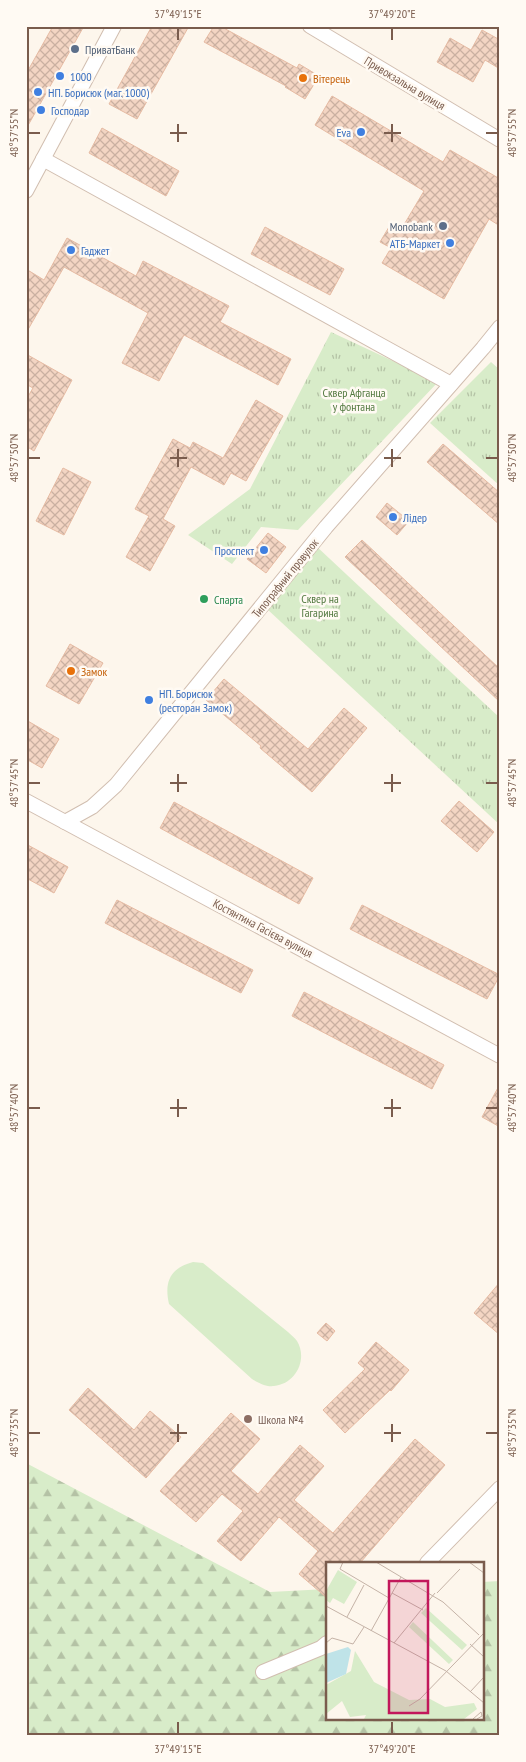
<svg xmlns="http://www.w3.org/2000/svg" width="526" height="1762" font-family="'PT Sans Narrow',sans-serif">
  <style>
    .forest { fill: url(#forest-firs) }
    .park { fill: url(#park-tufts) }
    .garden { fill: #d8ecc9 }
    .building { fill: url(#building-cross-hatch); stroke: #e6bba3 }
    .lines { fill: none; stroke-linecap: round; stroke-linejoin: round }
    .minor-casing { stroke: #d1beb0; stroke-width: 16 }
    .minor { stroke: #fff; stroke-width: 14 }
    .ticks { fill: none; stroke: #7a5c4d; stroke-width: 2 }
    .service-dot { fill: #5c6f8a; stroke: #fffaf3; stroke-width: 2 }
    .shop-dot { fill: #3f7fe0; stroke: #fffaf3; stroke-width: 2 }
    .food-dot { fill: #e8710a; stroke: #fffaf3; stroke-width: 2 }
    .leisure-dot { fill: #2e9e5b; stroke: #fffaf3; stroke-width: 2 }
    .education-dot { fill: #8d6e63; stroke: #fffaf3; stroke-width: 2 }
    .labels { text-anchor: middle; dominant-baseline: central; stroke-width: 5; stroke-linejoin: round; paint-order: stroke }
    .service-label { font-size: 12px; fill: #4e5e75; stroke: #fffaf3; text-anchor: start }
    .shop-label { font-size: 12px; fill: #366cbe; stroke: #fffaf3; text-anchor: start }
    .food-label { font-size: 12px; fill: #c56008; stroke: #fffaf3; text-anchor: start }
    .street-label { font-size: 12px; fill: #7a5c4d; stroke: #fffaf3 }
    .park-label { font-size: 12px; fill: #537a41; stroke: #fffaf3 }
    .leisure-label { font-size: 12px; fill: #27864d; stroke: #fffaf3; text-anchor: start }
    .education-label { font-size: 12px; fill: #785e54; stroke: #fffaf3; text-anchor: start }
    .inset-road { fill: none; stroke: #c5b3a7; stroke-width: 1 }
    .view { fill: #c2185b; fill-opacity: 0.15; stroke: #c2185b; stroke-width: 2.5 }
    .inset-edge { fill: none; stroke: #7a5c4d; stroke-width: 2.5 }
    .neatline { fill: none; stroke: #7a5c4d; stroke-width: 2 }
    .ticks-label { font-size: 12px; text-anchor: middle; fill: #7a5c4d }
  </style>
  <defs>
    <pattern id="forest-firs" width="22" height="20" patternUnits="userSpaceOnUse" patternTransform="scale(1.25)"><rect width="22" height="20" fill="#d8ecc9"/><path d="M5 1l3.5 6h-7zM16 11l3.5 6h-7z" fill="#b4c2a5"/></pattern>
    <pattern id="park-tufts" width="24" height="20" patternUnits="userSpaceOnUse" patternTransform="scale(1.25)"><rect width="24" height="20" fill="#d8ecc9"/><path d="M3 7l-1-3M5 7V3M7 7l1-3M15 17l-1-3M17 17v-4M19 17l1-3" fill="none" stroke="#b4c2a5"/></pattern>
    <pattern id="building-cross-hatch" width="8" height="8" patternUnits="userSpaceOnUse" patternTransform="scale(1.25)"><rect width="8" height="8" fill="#f3d5c3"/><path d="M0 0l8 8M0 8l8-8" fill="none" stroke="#cab0a1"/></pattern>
  </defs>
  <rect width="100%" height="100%" fill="#fdf6ec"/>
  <path class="forest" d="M 26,1463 L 270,1592 L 327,1589 L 327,1718 L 482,1718 L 482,1582 L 500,1581 L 500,1736 L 26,1736 Z"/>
  <g class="park">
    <path d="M 331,332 L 438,382 L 298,530 L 261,527 L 232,564 L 188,535 L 250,489 Z"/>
    <path d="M 491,362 L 500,370 L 500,486 L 430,423 Z"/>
    <path d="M 315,545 L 500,718 L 500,825 L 267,609 Z"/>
  </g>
  <path class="garden" d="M 193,1262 L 203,1263 L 288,1332 C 291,1335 295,1338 297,1341 C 308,1359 296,1384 274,1386 C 266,1387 259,1383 252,1379 L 169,1304 C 164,1282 170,1268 193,1262 Z"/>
  <g class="building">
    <path d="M 53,26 L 84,26 L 26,129 L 26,74 Z"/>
    <path d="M 152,26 L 189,26 L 137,119 L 109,104 Z"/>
    <path d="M 214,26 L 220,26 L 297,68 L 299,64 L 319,76 L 305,99 L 285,87 L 286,86 L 204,42 Z"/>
    <path d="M 482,30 L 500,40 L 500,69 L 485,60 L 473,82 L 437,62 L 450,38 L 471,50 Z"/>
    <path d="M 332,96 L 443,162 L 450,150 L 500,179 L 500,226 L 489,219 L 444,299 L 382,263 L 391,248 L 380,242 L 392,222 L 402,228 L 424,191 L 315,125 Z"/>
    <path d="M 102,128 L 179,171 L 166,196 L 89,153 Z"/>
    <path d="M 265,227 L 344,269 L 330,295 L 251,254 Z"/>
    <path d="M 67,238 L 136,276 L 143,261 L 229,306 L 220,322 L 291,359 L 278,385 L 184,335 L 159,381 L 122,363 L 148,313 L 64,267 L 26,333 L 26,269 L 44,280 Z"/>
    <path d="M 26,354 L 72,380 L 34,451 L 26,446 L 26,400 L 33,388 L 26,384 Z"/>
    <path d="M 256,400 L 283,416 L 246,481 L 231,473 L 224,485 L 191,467 L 163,519 L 175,526 L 150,571 L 126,557 L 149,516 L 135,509 L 173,439 L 190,448 L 193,442 L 223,458 Z"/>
    <path d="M 443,444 L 500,493 L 500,525 L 427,462 Z"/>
    <path d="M 63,468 L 91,482 L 64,535 L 36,521 Z"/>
    <path d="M 387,503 L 409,521 L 397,535 L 376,517 Z"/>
    <path d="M 268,533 L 286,547 L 266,573 L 247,559 Z"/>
    <path d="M 362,540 L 500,669 L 500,702 L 345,557 Z"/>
    <path d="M 70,644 L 103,663 L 79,704 L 46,686 Z"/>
    <path d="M 224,679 L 308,749 L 344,708 L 367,728 L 312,792 L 260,748 L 261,746 L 206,700 Z"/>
    <path d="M 26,720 L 59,739 L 42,768 L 26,759 Z"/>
    <path d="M 459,801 L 494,832 L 477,852 L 441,821 Z"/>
    <path d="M 174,802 L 313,878 L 299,904 L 160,828 Z"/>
    <path d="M 26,844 L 68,867 L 54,893 L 26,878 Z"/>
    <path d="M 117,900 L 253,970 L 241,993 L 105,923 Z"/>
    <path d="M 362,905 L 500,975 L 487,999 L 350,929 Z"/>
    <path d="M 304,992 L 444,1065 L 432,1089 L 292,1016 Z"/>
    <path d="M 500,1084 L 500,1127 L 482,1117 Z"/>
    <path d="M 500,1282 L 500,1335 L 474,1313 Z"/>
    <path d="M 326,1323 L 335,1331 L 327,1341 L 317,1333 Z"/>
    <path d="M 376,1342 L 409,1370 L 391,1391 L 390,1390 L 345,1433 L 323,1410 L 365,1369 L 358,1363 Z"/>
    <path d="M 88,1388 L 134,1430 L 150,1411 L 181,1437 L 146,1478 L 69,1410 Z"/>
    <path d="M 231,1413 L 260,1439 L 231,1471 L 258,1494 L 300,1445 L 324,1466 L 294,1500 L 333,1533 L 415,1439 L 445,1465 L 360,1563 L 327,1563 L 327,1598 L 299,1574 L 318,1551 L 279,1517 L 241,1561 L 217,1541 L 243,1511 L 222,1494 L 196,1522 L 160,1491 Z"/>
  </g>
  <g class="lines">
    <g class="minor-casing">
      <g id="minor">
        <path d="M 310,26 L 500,140"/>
        <path d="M 43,159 L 451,384"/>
        <path d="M 26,191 L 114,26"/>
        <path d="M 26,801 L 500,1056"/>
        <path d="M 65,822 L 92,807 L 116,785 L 326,527 L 483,348 L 500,327"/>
        <path d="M 427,1563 L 500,1488"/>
        <path d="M 263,1672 L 321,1648 L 327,1643"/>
      </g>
    </g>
    <use href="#minor" class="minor"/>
  </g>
  <path class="ticks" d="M 178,28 L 178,40M 392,28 L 392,40M 178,124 L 178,142M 392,124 L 392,142M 28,133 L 40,133M 170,133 L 187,133M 384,133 L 401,133M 486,133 L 498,133M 178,449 L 178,467M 392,449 L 392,467M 28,458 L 40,458M 170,458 L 187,458M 384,458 L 401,458M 486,458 L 498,458M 178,774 L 178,792M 392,774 L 392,792M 28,783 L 40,783M 170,783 L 187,783M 384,783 L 401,783M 486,783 L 498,783M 178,1099 L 178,1117M 392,1099 L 392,1117M 28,1108 L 40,1108M 170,1108 L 187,1108M 384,1108 L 401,1108M 486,1108 L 498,1108M 178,1424 L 178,1442M 392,1424 L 392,1442M 28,1433 L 40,1433M 170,1433 L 187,1433M 384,1433 L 401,1433M 486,1433 L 498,1433M 178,1722 L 178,1734M 392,1722 L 392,1734"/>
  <g class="service-dot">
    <circle cx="75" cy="49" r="5"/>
    <circle cx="443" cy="226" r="5"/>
  </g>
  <g class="shop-dot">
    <circle cx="60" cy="76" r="5"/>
    <circle cx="38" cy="92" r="5"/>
    <circle cx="41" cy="110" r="5"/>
    <circle cx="361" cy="132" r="5"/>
    <circle cx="450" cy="243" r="5"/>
    <circle cx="71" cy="250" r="5"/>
    <circle cx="393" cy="517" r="5"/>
    <circle cx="264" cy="550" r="5"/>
    <circle cx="149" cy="700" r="5"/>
  </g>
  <g class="food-dot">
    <circle cx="303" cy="78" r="5"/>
    <circle cx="71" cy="671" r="5"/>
  </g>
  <circle class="leisure-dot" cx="204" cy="599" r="5"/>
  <circle class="education-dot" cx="248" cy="1419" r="5"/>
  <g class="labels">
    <g class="service-label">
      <text x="85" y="49">ПриватБанк</text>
      <text x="433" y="226" text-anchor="end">Monobank</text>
    </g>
    <g class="shop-label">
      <text x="70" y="76">1000</text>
      <text x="48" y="92">НП. Борисюк (маг. 1000)</text>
      <text x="51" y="110">Господар</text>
      <text x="351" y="132" text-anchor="end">Eva</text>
      <text x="440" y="243" text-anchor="end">АТБ-Маркет</text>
      <text x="81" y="250">Гаджет</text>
      <text x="403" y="517">Лідер</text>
      <text x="254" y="550" text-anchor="end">Проспект</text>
      <text x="159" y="693">НП. Борисюк<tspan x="159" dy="14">(ресторан Замок)</tspan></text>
    </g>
    <g class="food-label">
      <text x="313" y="78">Вітерець</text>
      <text x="81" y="671">Замок</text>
    </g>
    <g class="street-label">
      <text transform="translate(405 83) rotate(31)">Привокзальна вулиця</text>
      <text transform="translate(285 578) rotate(-51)">Типографний провулок</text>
      <text transform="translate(263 928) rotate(28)">Костянтина Гасієва вулиця</text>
    </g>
    <g class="park-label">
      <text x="354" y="392">Сквер Афганца<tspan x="354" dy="14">у фонтана</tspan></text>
      <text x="320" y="598">Сквер на<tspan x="320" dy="14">Гагарина</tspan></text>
    </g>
    <g class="leisure-label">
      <text x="214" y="599">Спарта</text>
    </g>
    <g class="education-label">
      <text x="258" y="1419">Школа №4</text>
    </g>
  </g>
  <g transform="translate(326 1562)">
    <rect width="158" height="158" fill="#fdf6ec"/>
    <path d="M 29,89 L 48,120 L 83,138 L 104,137 L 119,145 L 148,141 L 151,147 L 138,157 L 38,157 L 40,153 L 24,155 L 16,139 L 0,152 L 0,123 L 25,109 Z" fill="#d8ecc9"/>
    <path d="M 100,46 L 141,83 L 136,88 L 95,51 ZM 87,60 L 127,98 L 123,102 L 83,65 Z" fill="#d8ecc9"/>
    <path d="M 12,8 L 31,20 L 18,42 L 7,36 L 4,41 L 0,38 L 0,29 Z" fill="#d8ecc9"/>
    <path d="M 22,85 L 25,88 L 20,112 L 0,121 L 0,92 Z" fill="#bfe3e8"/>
    <path class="inset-road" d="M 17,0 L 14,7 L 63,36M 50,0 L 117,40 L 153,73M 143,0 L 158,11M 66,31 L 97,48M 111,31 L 134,7M 0,44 L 120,109 L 158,141M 21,55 L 38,23M 45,69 L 75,15M 0,81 L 6,76 L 27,82 L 38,65M 68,81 L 109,31M 144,82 L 158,95M 144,130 L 158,115M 83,144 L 94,137 L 158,71M 147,157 L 155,150 L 156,154 L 151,157"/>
    <path class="view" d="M 63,19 L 102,19 L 102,151 L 63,151 Z"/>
    <rect width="158" height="158" class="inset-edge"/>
  </g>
  <rect width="526" height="1762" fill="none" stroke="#fffaf3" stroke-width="55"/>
  <rect x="28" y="28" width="470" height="1706" class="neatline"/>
  <g class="ticks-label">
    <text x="178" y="18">37°49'15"E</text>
    <text x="392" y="18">37°49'20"E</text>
    <text transform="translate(14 133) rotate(-90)" y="4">48°57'55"N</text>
    <text transform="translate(512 133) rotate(-90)" y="4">48°57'55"N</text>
    <text transform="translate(14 458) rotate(-90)" y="4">48°57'50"N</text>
    <text transform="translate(512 458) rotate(-90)" y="4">48°57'50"N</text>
    <text transform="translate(14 783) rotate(-90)" y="4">48°57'45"N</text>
    <text transform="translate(512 783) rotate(-90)" y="4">48°57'45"N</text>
    <text transform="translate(14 1108) rotate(-90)" y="4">48°57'40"N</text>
    <text transform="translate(512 1108) rotate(-90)" y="4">48°57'40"N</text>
    <text transform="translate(14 1433) rotate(-90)" y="4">48°57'35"N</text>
    <text transform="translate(512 1433) rotate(-90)" y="4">48°57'35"N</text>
    <text x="178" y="1753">37°49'15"E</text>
    <text x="392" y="1753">37°49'20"E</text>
  </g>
</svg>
